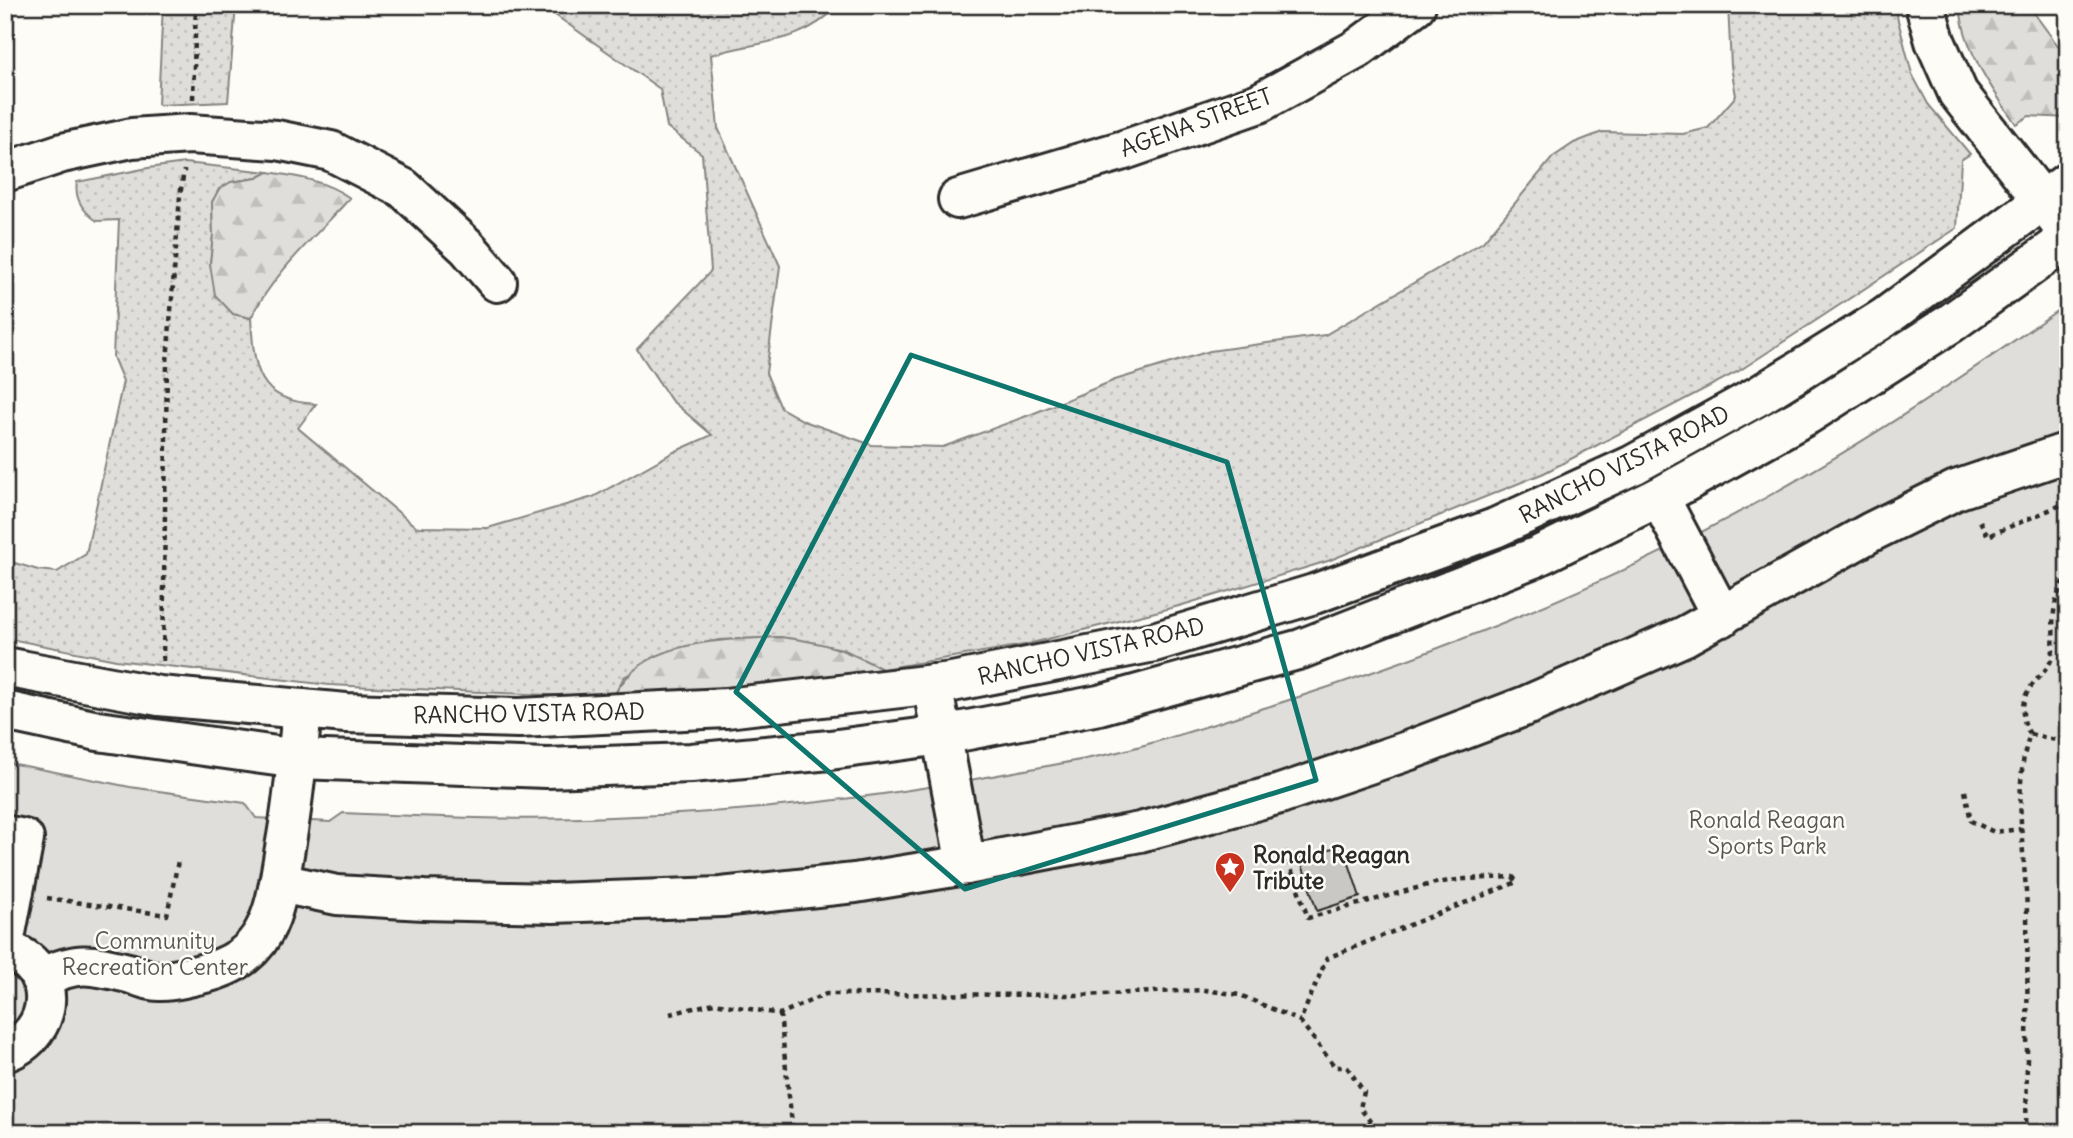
<svg xmlns="http://www.w3.org/2000/svg" width="2073" height="1138" font-family="Delius,sans-serif">
  <style>
    .grass { fill: url(#grass-dots); stroke: #858482; stroke-width: 2 }
    .forest { fill: url(#forest-firs); stroke: #858482; stroke-width: 2 }
    .park { fill: #dfdeda; stroke: #858482; stroke-width: 2 }
    .building { fill: #c9c8c4; stroke: #2b2b2b; stroke-width: 2 }
    .lines { fill: none; stroke-linecap: round; stroke-linejoin: round }
    .minor-casing { stroke: #2b2b2b; stroke-width: 44 }
    .major-casing { stroke: #2b2b2b; stroke-width: 44 }
    .path { stroke: #2b2b2b; stroke-width: 4.5; stroke-dasharray: 5 5; stroke-linecap: butt }
    .minor { stroke: #fdfcf7; stroke-width: 38 }
    .major { stroke: #fdfcf7; stroke-width: 38 }
    .marked { fill: none; stroke: #0f766e; stroke-width: 5; stroke-linejoin: round }
    .labels { text-anchor: middle; dominant-baseline: central; stroke-width: 5; stroke-linejoin: round; paint-order: stroke }
    .street-label { font-size: 23px; fill: #2b2b2b; stroke: #fdfcf7 }
    .park-label { font-size: 23px; fill: #585857; stroke: #fdfcf7 }
    .poi-label { font-size: 23px; font-weight: bold; fill: #2b2b2b; stroke: #fdfcf7; text-anchor: start }
  </style>
  <defs>
    <pattern id="grass-dots" width="8" height="8" patternUnits="userSpaceOnUse" patternTransform="scale(1.75)"><rect width="8" height="8" fill="#dfdeda"/><path d="M2 2h.1M6 6h.1" fill="none" stroke="#c0bfbb" stroke-width="1.8" stroke-linecap="round"/></pattern>
    <pattern id="forest-firs" width="22" height="20" patternUnits="userSpaceOnUse" patternTransform="scale(1.75)"><rect width="22" height="20" fill="#dfdeda"/><path d="M5 1l3.5 6h-7zM16 11l3.5 6h-7z" fill="#c0bfbb"/></pattern>
  </defs>
  <rect width="100%" height="100%" fill="#fdfcf7"/>
  <filter id="ink" filterUnits="userSpaceOnUse"><feTurbulence type="fractalNoise" baseFrequency=".0143" numOctaves="2"/><feDisplacementMap in="SourceGraphic" scale="14" xChannelSelector="R" yChannelSelector="G"/><feConvolveMatrix kernelMatrix="1 2 1 2 8 2 1 2 1" color-interpolation-filters="sRGB"/></filter>
  <g filter="url(#ink)">
    <g class="grass">
      <path d="M 163,5 L 236,5 L 228,102 L 158,105 Z"/>
      <path d="M 541,5 L 839,5 C 800,46 760,40 711,55 L 718,128 L 780,266 L 766,373 L 774,392 L 781,408 L 804,421 L 872,445 L 943,447 L 1032,414 L 1115,380 L 1210,351 L 1325,335 L 1483,242 L 1553,157 L 1574,143 L 1602,132 L 1683,134 L 1708,128 L 1736,96 L 1731,66 L 1728,5 L 1894,5 L 1912,74 L 1928,104 L 1970,154 L 1961,160 L 1957,228 L 1739,371 L 1544,473 L 1328,561 L 1179,606 L 1024,645 L 882,669 L 843,649 L 780,637 L 719,640 L 672,650 L 624,677 L 615,694 L 568,696 L 329,685 L 116,660 L 5,638 L 5,560 L 38,570 L 57,572 L 86,554 L 123,381 L 113,357 L 119,220 L 97,221 C 84,212 74,199 77,182 L 148,168 L 185,163 L 268,172 L 257,178 L 231,182 L 212,202 L 213,235 L 210,264 L 233,314 L 251,318 C 254,369 257,401 316,404 L 298,428 L 416,527 L 488,528 L 593,497 L 674,452 L 712,435 L 671,400 L 637,349 L 711,271 L 702,154 L 667,127 L 660,89 Z"/>
    </g>
    <g class="forest">
      <path d="M 1960,5 L 2028,5 L 2059,47 L 2068,48 L 2068,118 L 2029,116 L 2016,124 C 1992,89 1963,49 1960,5 Z"/>
      <path d="M 268,172 C 297,176 326,181 350,198 C 316,236 274,272 251,318 L 233,314 L 215,295 L 210,264 L 213,235 L 212,202 L 219,189 L 231,182 L 257,178 Z"/>
      <path d="M 780,637 C 824,642 844,649 882,669 L 752,686 L 615,694 C 644,638 725,640 780,637 Z"/>
    </g>
    <path class="park" d="M 2068,303 L 2068,1133 L 5,1133 L 5,762 L 130,787 L 245,803 L 256,818 L 330,822 L 343,813 C 432,817 521,821 611,817 C 746,813 881,798 1014,772 C 1050,765 1087,760 1122,751 C 1170,739 1217,723 1264,708 C 1437,654 1607,586 1765,498 C 1870,440 1970,372 2068,303 Z"/>
    <path class="building" d="M 1343,845 L 1360,897 L 1317,911 L 1300,858 Z"/>
    <g class="lines">
      <g class="minor-casing">
        <g id="minor">
          <path d="M 1925,5 L 1935,41 L 1958,93 L 2068,233"/>
          <path d="M 5,172 L 62,153 L 132,138 L 190,134 L 277,140 L 331,151 L 403,188 L 467,247 L 497,282"/>
          <path d="M 958,199 L 1124,150 L 1259,103 L 1357,49 L 1416,5"/>
          <path d="M 1659,497 L 1722,617"/>
          <path d="M 932,684 L 966,865"/>
          <path d="M 5,835 L 24,839 L 5,938"/>
          <path d="M 280,883 L 337,895 L 424,900 L 553,903 L 721,897 L 855,883 L 966,865 L 1140,832 L 1280,794 L 1410,750 L 1528,705 L 1685,636 L 1871,532 L 1956,490 L 2068,452"/>
          <path d="M 5,950 C 61,965 56,1034 5,1052"/>
          <path d="M 40,978 C 79,960 91,964 132,974 C 140,977 150,981 158,981 C 172,982 187,977 201,974 C 274,958 275,905 286,842 C 294,798 298,754 302,709"/>
        </g>
      </g>
      <g class="major-casing">
        <g id="major">
          <path d="M 5,667 L 159,696 L 346,713 L 519,718 L 726,708 L 952,682 L 1154,642 L 1314,594 L 1495,528 L 1633,465 L 1760,395 L 1884,318 L 2068,182"/>
          <path d="M 5,711 L 98,731 L 298,759 L 546,768 L 691,763 L 830,750 L 942,735 L 1099,705 L 1301,649 L 1536,557 L 1659,497 L 1807,415 L 1951,323 L 2068,239"/>
        </g>
      </g>
      <g class="path">
        <path d="M 193,99 L 196,5"/>
        <path d="M 1980,521 L 1988,536 L 2068,502"/>
        <path d="M 163,661 L 167,362 L 180,196 L 184,170"/>
        <path d="M 2030,734 L 2068,743"/>
        <path d="M 1965,791 L 1971,821 L 1994,832 L 2023,829"/>
        <path d="M 1285,851 L 1308,918 L 1435,883 L 1465,879 L 1513,877 L 1517,882 L 1327,958 L 1300,1021 L 1335,1067 L 1347,1067 L 1364,1092 L 1360,1108 L 1379,1133"/>
        <path d="M 47,898 L 167,915 L 178,861"/>
        <path d="M 670,1014 L 714,1003 L 780,1014 L 826,994 L 1079,995 L 1205,990 L 1240,995 L 1300,1021"/>
        <path d="M 780,1014 L 793,1133"/>
        <path d="M 2026,1133 C 2027,1060 2028,987 2027,914 C 2026,857 2011,788 2030,734 C 2021,720 2020,702 2030,688 C 2037,677 2049,670 2052,657 C 2055,642 2052,627 2054,612 C 2056,597 2061,584 2068,571"/>
      </g>
      <use href="#minor" class="minor"/>
      <use href="#major" class="major"/>
    </g>
  </g>
  <path class="marked" d="M 911,355 L 1227,462 L 1316,780 L 965,889 L 736,692 Z"/>
  <defs>
    <g id="sight-pin" transform="scale(1.575)"><path d="M0 17L-7.5 6A9.5 9.5 0 1 1 7.5 6Z" fill="#c8321e" stroke="#fdfcf7"/><path d="M0-6L1.8-2.2L6-1.7L2.9 1.2L3.7 5.4L0 3.3L-3.7 5.4L-2.9 1.2L-6-1.7L-1.8-2.2Z" fill="#fff"/></g>
  </defs>
  <g fill-rule="evenodd">
    <use href="#sight-pin" x="1230" y="867"/>
  </g>
  <g class="labels">
    <g class="street-label">
      <text transform="translate(1196 122) rotate(-20)">AGENA STREET</text>
      <text transform="translate(1624 464) rotate(-27)">RANCHO VISTA ROAD</text>
      <text transform="translate(1091 651) rotate(-13)">RANCHO VISTA ROAD</text>
      <text transform="translate(529 713) rotate(-1)">RANCHO VISTA ROAD</text>
    </g>
    <g class="park-label">
      <text x="1767" y="819">Ronald Reagan<tspan x="1767" dy="26">Sports Park</tspan></text>
      <text x="155" y="940">Community<tspan x="155" dy="26">Recreation Center</tspan></text>
    </g>
    <g class="poi-label">
      <text x="1253" y="854">Ronald Reagan<tspan x="1253" dy="26">Tribute</tspan></text>
    </g>
  </g>
  <rect width="2073" height="1138" fill="none" stroke="#fdfcf7" stroke-width="28"/>
  <rect x="14" y="14" width="2045" height="1110" fill="none" stroke="#2b2b2b" stroke-width="2.5" filter="url(#ink)"/>
</svg>
